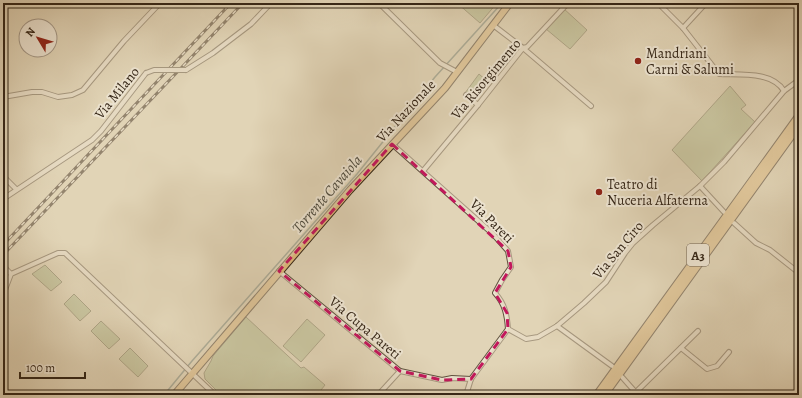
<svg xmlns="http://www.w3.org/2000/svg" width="802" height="398" font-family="Alegreya,serif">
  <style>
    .green { fill: #b2bd8e; stroke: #747252 }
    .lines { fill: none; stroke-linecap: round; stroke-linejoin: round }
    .stream { stroke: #6e7e73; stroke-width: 1.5 }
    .street-casing { stroke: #60523f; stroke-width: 6 }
    .primary-casing { stroke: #352617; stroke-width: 8 }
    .highway-casing { stroke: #352617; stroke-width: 9 }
    .street { stroke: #ece3d0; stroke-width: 4 }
    .primary { stroke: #e0ba7c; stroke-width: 6 }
    .highway { stroke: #e0ba7c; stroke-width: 7 }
    .rail-casing { stroke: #352617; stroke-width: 3 }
    .rail { stroke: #ece3d0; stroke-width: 1.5; stroke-dasharray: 4.5; stroke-linecap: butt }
    .street-bridge-casing { stroke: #60523f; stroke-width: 6; stroke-linecap: butt }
    .street-bridge { stroke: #ece3d0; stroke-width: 4 }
    .marked { fill: none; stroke: #c2185b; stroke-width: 3; stroke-dasharray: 8 5; stroke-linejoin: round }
    .poi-dot { fill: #8f2418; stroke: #ece3d0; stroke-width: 1.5 }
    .labels { text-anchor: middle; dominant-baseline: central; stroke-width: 4; stroke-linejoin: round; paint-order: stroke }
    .shield { fill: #ece3d0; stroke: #6c5f4e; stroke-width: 1 }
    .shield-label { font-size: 13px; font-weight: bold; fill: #352617 }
    .poi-label { font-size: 14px; fill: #352617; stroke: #ece3d0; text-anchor: start }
    .street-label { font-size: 14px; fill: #352617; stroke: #ece3d0 }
    .water-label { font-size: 15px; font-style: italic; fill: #4d4a3d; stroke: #ece3d0 }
  </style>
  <rect width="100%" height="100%" fill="#e1d4b7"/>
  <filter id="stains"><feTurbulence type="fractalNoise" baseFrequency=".005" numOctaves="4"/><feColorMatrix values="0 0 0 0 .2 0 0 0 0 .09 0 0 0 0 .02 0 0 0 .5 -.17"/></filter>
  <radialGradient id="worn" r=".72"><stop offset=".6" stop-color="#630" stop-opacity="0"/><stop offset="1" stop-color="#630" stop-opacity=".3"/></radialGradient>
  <g class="green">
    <path d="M 457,3 L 497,3 L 480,23 Z"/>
    <path d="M 563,8 L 587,30 L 570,49 L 546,29 Z"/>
    <path d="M 479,74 L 489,83 L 475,101 L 465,93 Z"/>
    <path d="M 730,86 L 746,105 L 741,109 L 755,122 L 702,181 L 672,150 Z"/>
    <path d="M 45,265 L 62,282 L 51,291 L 32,274 Z"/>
    <path d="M 74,294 L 91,311 L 80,321 L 64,304 Z"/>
    <path d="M 246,317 L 301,368 L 304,367 L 325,385 L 317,395 L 221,395 L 205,379 L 204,373 L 211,361 L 213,356 Z"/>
    <path d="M 307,319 L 325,335 L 301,362 L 283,346 Z"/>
    <path d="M 101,321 L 120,339 L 109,349 L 91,331 Z"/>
    <path d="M 130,348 L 148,366 L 138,377 L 119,359 Z"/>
  </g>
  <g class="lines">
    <path class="stream" d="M 164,395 L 192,361 L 357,174 L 435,77 L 502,3"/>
    <g class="street-casing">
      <g id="street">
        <path d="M 379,3 L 440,63 L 457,72"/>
        <path d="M 558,3 L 563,8"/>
        <path d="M 658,3 L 683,28 L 719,74 C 740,75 772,71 784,91"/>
        <path d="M 493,25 L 523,48 L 591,106"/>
        <path d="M 683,28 L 706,3"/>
        <path d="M 186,70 L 213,53 L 251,24 L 271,3"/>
        <path d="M 466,95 L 478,105"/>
        <path d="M 3,97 L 32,92 L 42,92 L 58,97 L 72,95 L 83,90 L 124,41 L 160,3"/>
        <path d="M 392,144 L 493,234 L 508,251 L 511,267 L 502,280 L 495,293 C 505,304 507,315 508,329 L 471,379 L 466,395"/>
        <path d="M 423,171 L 478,105 L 523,48 L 527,47 L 568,3"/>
        <path d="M 3,176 L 16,189"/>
        <path d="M 700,186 L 724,212"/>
        <path d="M 3,199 L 92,140 L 101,131 L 146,73"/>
        <path d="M 734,223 L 756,243 L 770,250 L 799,273"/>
        <path d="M 3,266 L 11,274"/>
        <path d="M 279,271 L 400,371 L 442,380 L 452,378 L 471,379"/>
        <path d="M 3,295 L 11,274 L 58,253 L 65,253 L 215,395"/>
        <path d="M 557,326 L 612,366"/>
        <path d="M 508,329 L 526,339 L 538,337 L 557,326 L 584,303 L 606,282 L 625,253 L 633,243 L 653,225 L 700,186 L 724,162 L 784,91 L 799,80"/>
        <path d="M 681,348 L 707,369 L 717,366 L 729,352"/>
        <path d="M 622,377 L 638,395"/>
        <path d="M 636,392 L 698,331"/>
        <path d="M 378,395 L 400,371"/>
      </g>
    </g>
    <g class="primary-casing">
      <path id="primary" d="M 174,395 L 350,190 L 445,88 L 510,3"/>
    </g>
    <g class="highway-casing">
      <g id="highway">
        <path d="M 597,395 L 799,116"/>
        <path d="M 604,395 L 799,125"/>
      </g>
    </g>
    <use href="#street" class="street"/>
    <use href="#primary" class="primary"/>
    <use href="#highway" class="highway"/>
    <g class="rail-casing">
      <g id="rail">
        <path d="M 3,245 L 231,3"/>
        <path d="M 3,255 L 243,3"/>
      </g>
    </g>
    <use href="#rail" class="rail"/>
    <g class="street-bridge-casing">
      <path id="street-bridge" d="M 146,73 L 154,70 L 186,70"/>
    </g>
    <use href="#street-bridge" class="street-bridge"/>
  </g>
  <path d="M0 0H802V398H0ZM 392,144 L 508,251 L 511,267 L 495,293 L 507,313 L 508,329 L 471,379 L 442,380 L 400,371 L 279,271 Z" fill="#e1d4b7" fill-opacity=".55" fill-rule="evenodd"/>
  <path class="marked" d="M 392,144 L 508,251 L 511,267 L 495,293 L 507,313 L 508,329 L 471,379 L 442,380 L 400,371 L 279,271 Z"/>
  <g class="poi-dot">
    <circle cx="638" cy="61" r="4"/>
    <circle cx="599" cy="192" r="4"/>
  </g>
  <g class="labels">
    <rect class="shield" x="687" y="244" width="22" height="22" rx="3"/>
    <g class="shield-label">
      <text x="698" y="255">A3</text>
    </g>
    <g class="poi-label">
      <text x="646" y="53">Mandriani<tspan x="646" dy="16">Carni &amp; Salumi</tspan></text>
      <text x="607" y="184">Teatro di<tspan x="607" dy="16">Nuceria Alfaterna</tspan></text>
    </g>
    <g class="street-label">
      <text transform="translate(486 79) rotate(-50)">Via Risorgimento</text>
      <text transform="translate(117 93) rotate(-51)">Via Milano</text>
      <text transform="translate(406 111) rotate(-47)">Via Nazionale</text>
      <text transform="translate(492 221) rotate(45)">Via Pareti</text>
      <text transform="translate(618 250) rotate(-50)">Via San Ciro</text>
      <text transform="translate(365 328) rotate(40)">Via Cupa Pareti</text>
    </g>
    <g class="water-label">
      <text transform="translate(327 194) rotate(-49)">Torrente Cavaiola</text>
    </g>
  </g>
  <rect width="802" height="398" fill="none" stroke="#e1d4b7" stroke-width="16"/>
  <rect x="4" y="4" width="794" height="390" fill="none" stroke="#352617" stroke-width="2"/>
  <rect x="8" y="8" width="786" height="382" fill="none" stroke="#352617"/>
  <g transform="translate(38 38) rotate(308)"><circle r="19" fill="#ece3d0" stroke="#a39786"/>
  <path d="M0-3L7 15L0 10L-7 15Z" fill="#8f2418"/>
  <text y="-6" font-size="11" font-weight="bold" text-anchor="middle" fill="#352617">N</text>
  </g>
  <path d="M20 372v6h65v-6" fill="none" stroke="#352617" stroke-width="2"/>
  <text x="26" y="372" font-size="12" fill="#352617" stroke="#ece3d0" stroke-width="3" paint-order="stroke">100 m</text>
  <rect width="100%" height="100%" filter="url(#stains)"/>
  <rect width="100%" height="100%" fill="url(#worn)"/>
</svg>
